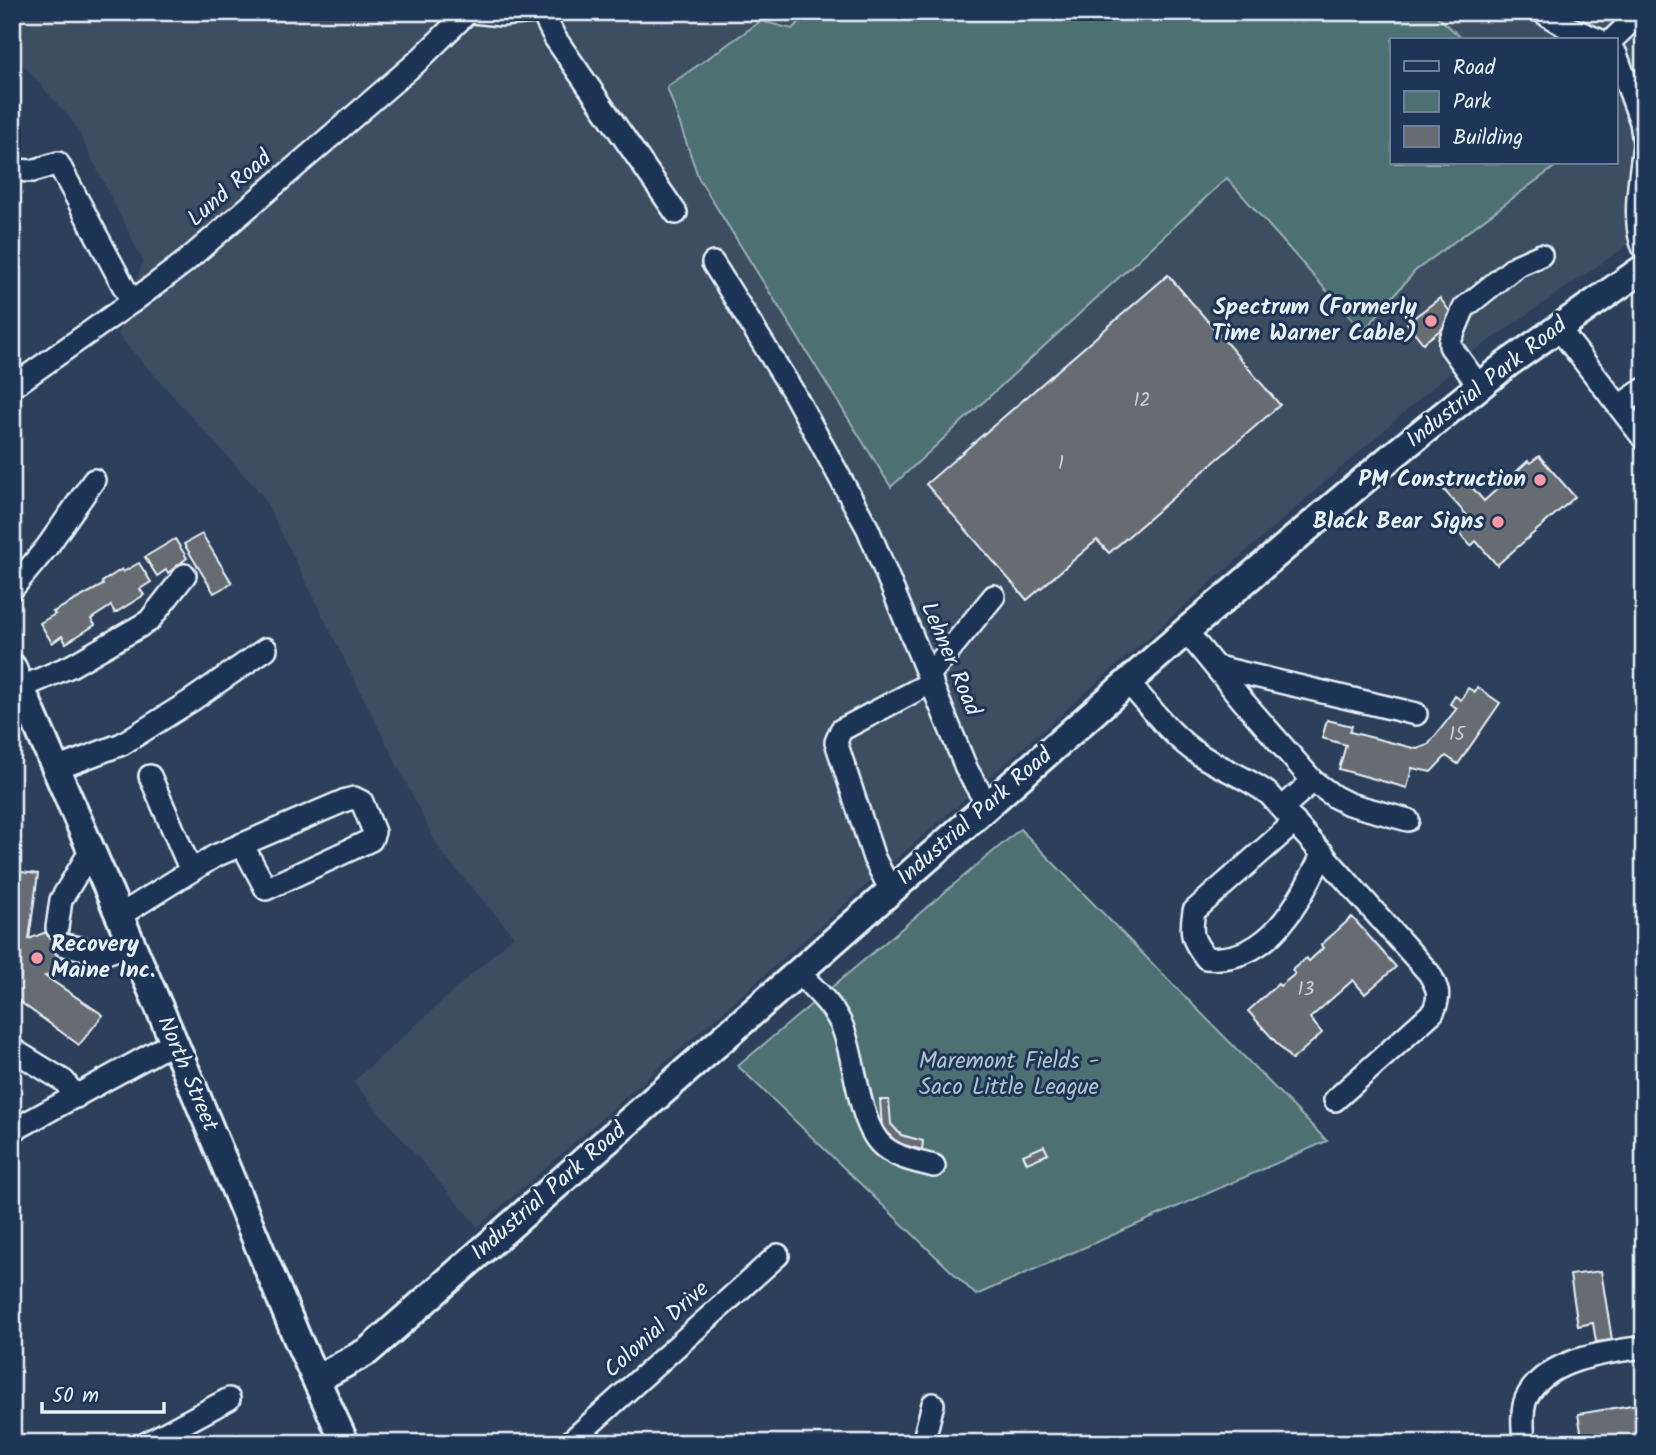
<svg xmlns="http://www.w3.org/2000/svg" width="1656" height="1455" font-family="Kalam,sans-serif">
  <style>
    .built { fill: #3d4d62; fill-rule: evenodd }
    .green { fill: #4d7072; stroke: #9ab0b5; stroke-width: 2 }
    .building { fill: #666c71; stroke: #e8f1f8; stroke-width: 2 }
    .lines { fill: none; stroke-linecap: round; stroke-linejoin: round }
    .minor-casing { stroke: #e8f1f8; stroke-width: 26 }
    .major-casing { stroke: #e8f1f8; stroke-width: 32 }
    .minor { stroke: #1d3557; stroke-width: 21 }
    .major { stroke: #1d3557; stroke-width: 26 }
    .poi-dot { fill: #ff9aa2; stroke: #1d3557; stroke-width: 2.5 }
    .labels { text-anchor: middle; dominant-baseline: central; stroke-width: 6; stroke-linejoin: round; paint-order: stroke }
    .number-label { font-size: 19px; fill: #c8d0d6 }
    .street-label { font-size: 23px; fill: #e8f1f8; stroke: #1d3557 }
    .poi-label { font-size: 23px; font-weight: bold; fill: #e8f1f8; stroke: #1d3557; text-anchor: end }
    .park-label { font-size: 23px; fill: #b2c4c9; stroke: #1d3557 }
  </style>
  <rect width="100%" height="100%" fill="#2c405c"/>
  <filter id="ink" filterUnits="userSpaceOnUse"><feTurbulence type="fractalNoise" baseFrequency=".0143" numOctaves="2"/><feDisplacementMap in="SourceGraphic" scale="14" xChannelSelector="R" yChannelSelector="G"/><feConvolveMatrix kernelMatrix="1 2 1 2 8 2 1 2 1" color-interpolation-filters="sRGB"/></filter>
  <g filter="url(#ink)">
    <path class="built" d="M 12,12 L 1644,12 L 1644,234 L 1474,351 L 478,1227 L 353,1082 L 514,936 L 440,851 L 263,496 L 118,335 L 143,261 L 74,123 L 12,52 ZM 1392,40 L 1616,40 L 1616,163 L 1392,163 Z"/>
    <g class="green">
      <path d="M 811,12 L 1432,12 L 1464,40 L 1392,40 L 1392,163 L 1560,163 L 1415,271 L 1363,332 L 1227,178 L 891,487 L 699,179 L 667,87 L 761,21 L 792,29 Z"/>
      <path d="M 1020,829 L 1327,1141 L 976,1295 L 738,1066 Z"/>
    </g>
    <g class="building">
      <path d="M 1168,275 L 1280,405 L 1109,553 L 1097,540 L 1027,600 L 926,484 Z"/>
      <path d="M 1440,298 L 1455,319 L 1423,343 L 1407,323 Z"/>
      <path d="M 1539,456 L 1575,497 L 1497,565 L 1476,541 L 1471,546 L 1459,533 L 1472,521 L 1443,489 L 1460,474 L 1484,501 L 1528,461 L 1530,463 Z"/>
      <path d="M 202,534 L 232,583 L 214,593 L 184,544 Z"/>
      <path d="M 175,539 L 187,558 L 168,573 L 166,570 L 157,576 L 145,557 Z"/>
      <path d="M 139,563 L 151,582 L 140,589 L 144,595 L 115,613 L 111,606 L 91,619 L 95,625 L 66,643 L 62,636 L 52,643 L 40,623 L 55,614 L 53,612 L 103,585 L 102,582 L 122,569 L 123,572 Z"/>
      <path d="M 1477,687 L 1500,703 L 1458,764 L 1446,756 L 1431,772 L 1412,768 L 1407,788 L 1339,769 L 1346,745 L 1322,738 L 1327,720 L 1352,726 L 1350,732 L 1417,749 L 1428,745 L 1457,708 L 1450,704 L 1455,696 L 1461,700 L 1468,688 L 1475,692 Z"/>
      <path d="M 12,871 L 38,874 L 29,939 L 64,925 L 71,942 L 59,947 L 65,970 L 45,976 L 103,1015 L 79,1045 L 12,996 Z"/>
      <path d="M 1352,917 L 1396,967 L 1365,994 L 1353,980 L 1310,1018 L 1322,1033 L 1292,1060 L 1248,1011 L 1278,984 L 1280,986 L 1295,974 L 1292,970 L 1306,958 L 1309,961 L 1323,948 L 1321,945 Z"/>
      <path d="M 880,1100 L 889,1100 L 891,1124 L 901,1135 L 923,1141 L 922,1150 L 897,1143 L 882,1127 Z"/>
      <path d="M 1044,1146 L 1048,1154 L 1027,1163 L 1023,1155 Z"/>
      <path d="M 1601,1271 L 1612,1340 L 1596,1342 L 1593,1323 L 1578,1326 L 1570,1275 Z"/>
      <path d="M 1644,1403 L 1644,1443 L 1583,1443 L 1578,1414 Z"/>
    </g>
    <g class="lines">
      <g class="minor-casing">
        <g id="minor">
          <path d="M 473,12 L 501,15 L 535,12"/>
          <path d="M 542,12 L 555,38 L 676,213"/>
          <path d="M 1542,12 L 1565,26 L 1599,40"/>
          <path d="M 1612,40 L 1641,12"/>
          <path d="M 1616,54 L 1641,122 L 1644,143"/>
          <path d="M 1644,144 C 1641,173 1631,223 1644,249"/>
          <path d="M 12,170 L 33,171 L 58,163 L 132,302"/>
          <path d="M 713,263 L 792,390 L 868,529 L 967,770 L 988,806"/>
          <path d="M 1557,326 L 1644,439"/>
          <path d="M 1479,386 L 1450,346 L 1450,341 L 1464,308 L 1516,266 L 1541,255"/>
          <path d="M 12,387 L 132,302 L 185,262 L 417,62 L 468,12"/>
          <path d="M 1619,406 L 1644,389"/>
          <path d="M 12,589 L 47,547 L 94,480"/>
          <path d="M 1186,631 L 1243,701 L 1313,781 L 1335,797 L 1349,804 L 1408,820"/>
          <path d="M 1217,667 L 1416,714"/>
          <path d="M 929,675 L 994,596"/>
          <path d="M 1128,682 C 1150,707 1172,737 1200,755 C 1223,770 1249,778 1270,795 L 1429,973 C 1438,988 1441,996 1433,1012 L 1335,1100"/>
          <path d="M 20,688 L 71,666 L 149,621 L 185,575"/>
          <path d="M 56,769 L 122,744 L 192,700 L 266,649"/>
          <path d="M 150,776 L 191,871"/>
          <path d="M 1282,808 L 1313,781"/>
          <path d="M 1295,822 L 1194,911 C 1190,934 1192,940 1206,958 C 1270,964 1299,902 1323,853"/>
          <path d="M 891,891 L 874,858 L 836,742 L 841,730 L 932,682"/>
          <path d="M 119,916 L 215,856 L 346,800 L 354,798 L 362,802 L 374,832 L 371,840 L 266,889 L 242,844"/>
          <path d="M 57,928 L 61,900 L 91,850"/>
          <path d="M 64,945 L 106,953 L 132,944"/>
          <path d="M 798,972 C 814,989 833,1005 842,1026 C 856,1059 858,1127 884,1147 C 898,1158 917,1162 934,1166"/>
          <path d="M 12,1049 L 64,1081 L 76,1097"/>
          <path d="M 12,1131 L 174,1042"/>
          <path d="M 147,1443 L 229,1399"/>
          <path d="M 569,1443 L 778,1255"/>
          <path d="M 923,1443 L 933,1404"/>
          <path d="M 1524,1443 C 1523,1429 1521,1411 1526,1399 C 1545,1358 1606,1353 1644,1347"/>
        </g>
      </g>
      <g class="major-casing">
        <g id="major">
          <path d="M 12,667 L 174,1042 L 297,1338 L 345,1443"/>
          <path d="M 317,1379 L 368,1351 L 1186,631 L 1390,458 L 1507,364 L 1644,268"/>
        </g>
      </g>
      <use href="#minor" class="minor"/>
      <use href="#major" class="major"/>
    </g>
  </g>
  <g class="poi-dot">
    <circle cx="1431" cy="321" r="7"/>
    <circle cx="1540" cy="480" r="7"/>
    <circle cx="1498" cy="522" r="7"/>
    <circle cx="37" cy="958" r="7"/>
  </g>
  <g class="labels">
    <g class="number-label">
      <text x="1142" y="401">12</text>
      <text x="1061" y="464">1</text>
      <text x="1457" y="735">15</text>
      <text x="1306" y="990">13</text>
    </g>
    <g class="street-label">
      <text transform="translate(230 189) rotate(-41)">Lund Road</text>
      <text transform="translate(1487 383) rotate(-38)">Industrial Park Road</text>
      <text transform="translate(950 659) rotate(67)">Lehner Road</text>
      <text transform="translate(975 817) rotate(-41)">Industrial Park Road</text>
      <text transform="translate(187 1074) rotate(67)">North Street</text>
      <text transform="translate(549 1192) rotate(-41)">Industrial Park Road</text>
      <text transform="translate(657 1330) rotate(-42)">Colonial Drive</text>
    </g>
    <g class="poi-label">
      <text x="1417" y="308">Spectrum (Formerly<tspan x="1417" dy="26">Time Warner Cable)</tspan></text>
      <text x="1526" y="480">PM Construction</text>
      <text x="1484" y="522">Black Bear Signs</text>
      <text x="51" y="945" text-anchor="start">Recovery<tspan x="51" dy="26">Maine Inc.</tspan></text>
    </g>
    <g class="park-label">
      <text x="1009" y="1062">Maremont Fields -<tspan x="1009" dy="26">Saco Little League</tspan></text>
    </g>
  </g>
  <rect width="1656" height="1455" fill="none" stroke="#1d3557" stroke-width="42"/>
  <rect x="21" y="21" width="1614" height="1413" fill="none" stroke="#e8f1f8" stroke-width="2.5" filter="url(#ink)"/>
  <rect x="1390" y="38" width="228" height="126" fill="#1d3557" stroke="#6e8097" stroke-width="2"/>
  <rect x="1404" y="61" width="35" height="10" fill="#1d3557" stroke="#6e8097" stroke-width="2"/>
  <text x="1453" y="74" font-size="21" fill="#e8f1f8">Road</text>
  <rect x="1404" y="91" width="35" height="21" fill="#4d7072" stroke="#6e8097" stroke-width="2"/>
  <text x="1453" y="108" font-size="21" fill="#e8f1f8">Park</text>
  <rect x="1404" y="126" width="35" height="21" fill="#666c71" stroke="#6e8097" stroke-width="2"/>
  <text x="1453" y="144" font-size="21" fill="#e8f1f8">Building</text>
  <path d="M42 1402v10h122v-10" fill="none" stroke="#e8f1f8" stroke-width="3.5"/>
  <text x="52" y="1402" font-size="21" fill="#e8f1f8" stroke="#1d3557" stroke-width="5" paint-order="stroke">50 m</text>
</svg>
